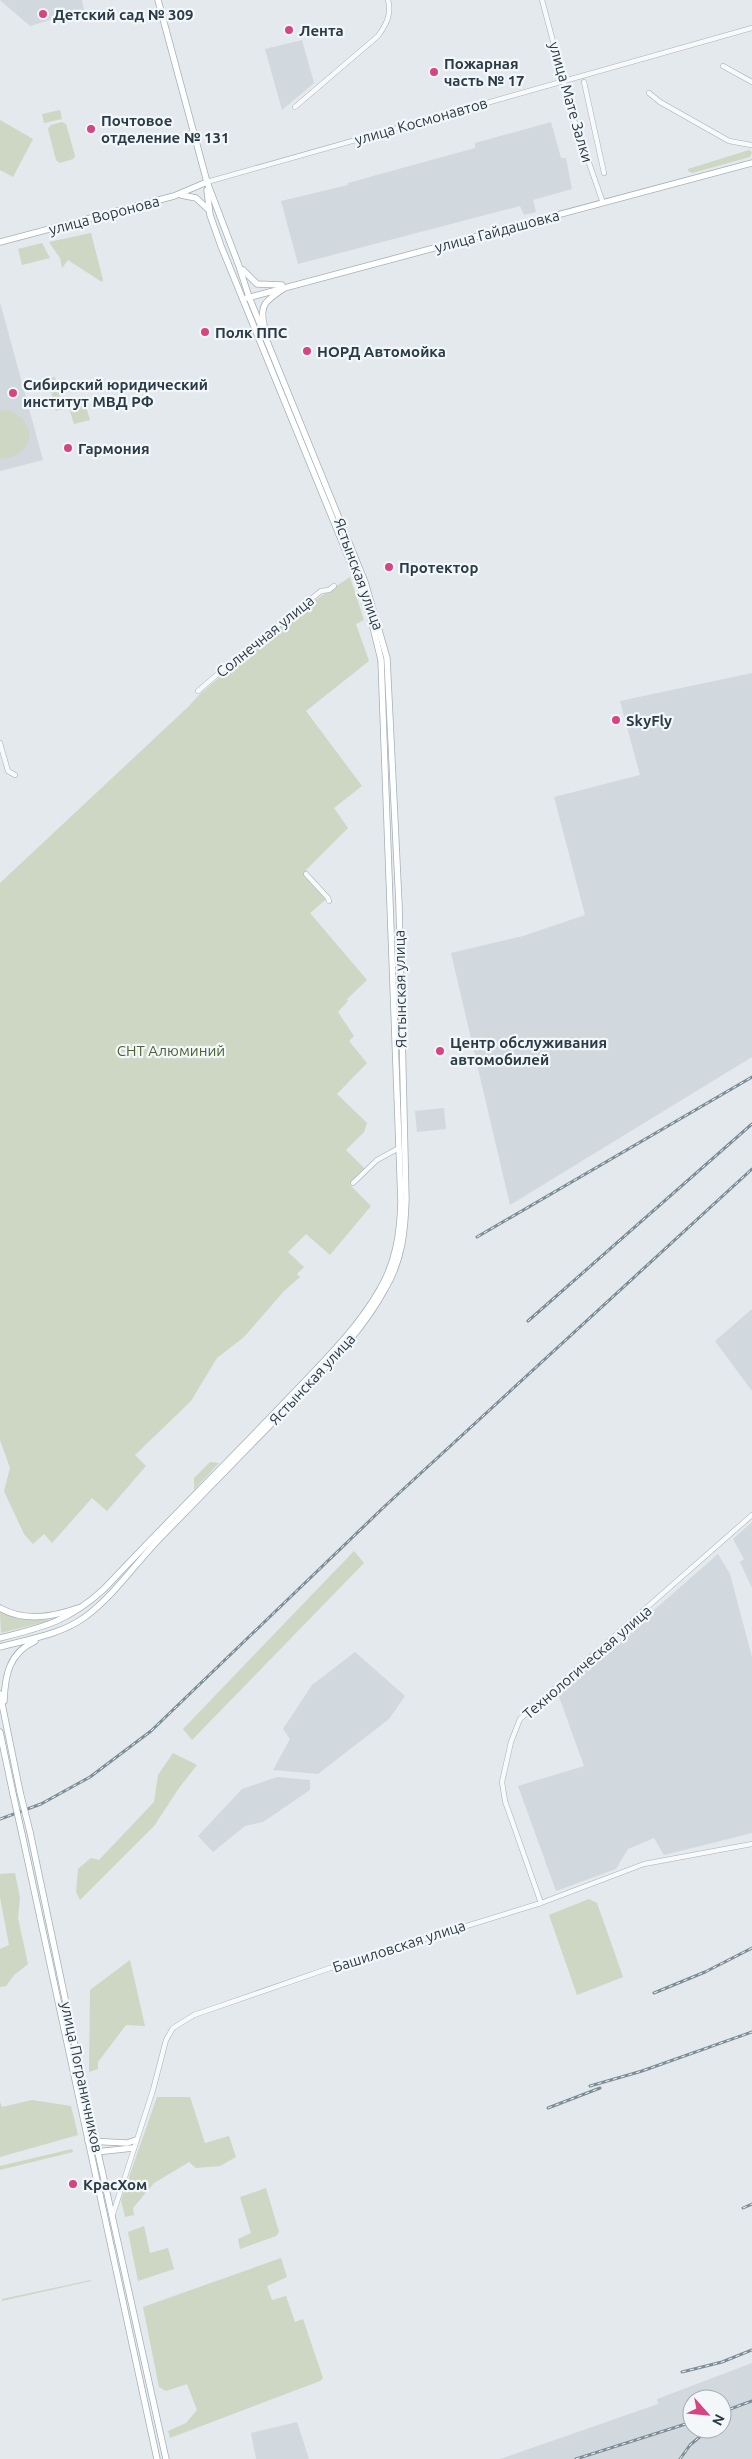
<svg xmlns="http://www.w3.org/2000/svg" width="752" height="2459" font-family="Ubuntu,sans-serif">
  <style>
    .built { fill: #d1d9de; fill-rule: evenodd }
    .green { fill: #ced6c4 }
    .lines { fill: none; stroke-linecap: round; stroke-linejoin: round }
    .minor-casing { stroke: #a8b2b7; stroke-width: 5.5 }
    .major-casing { stroke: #a2b1b9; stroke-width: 7 }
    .minor { stroke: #f7f9fa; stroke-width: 4.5 }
    .major { stroke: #fff; stroke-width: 5.5 }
    .rail-casing { stroke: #7c8d97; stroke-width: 3 }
    .rail { stroke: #f3f7f9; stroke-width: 1; stroke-dasharray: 4; stroke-linecap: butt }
    .major-bridge-casing { stroke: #a2b1b9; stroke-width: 7; stroke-linecap: butt }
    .major-bridge { stroke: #fff; stroke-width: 5.5 }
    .poi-dot { fill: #d64482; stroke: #f3f7f9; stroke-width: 2 }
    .labels { text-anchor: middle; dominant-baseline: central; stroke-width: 4.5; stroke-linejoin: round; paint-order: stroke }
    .poi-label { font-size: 15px; font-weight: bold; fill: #2a3c46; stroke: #f3f7f9; text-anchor: start }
    .street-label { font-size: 15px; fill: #2a3c46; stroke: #f3f7f9 }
    .park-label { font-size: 15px; fill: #4b6236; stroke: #f3f7f9 }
  </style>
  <rect width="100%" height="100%" fill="#e3e9ec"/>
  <g class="built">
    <path d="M 0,0 L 82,0 L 84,10 L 30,26 Z"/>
    <path d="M 302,40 L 314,83 L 282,110 L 265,49 Z"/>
    <path d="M 551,122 L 561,158 L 566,158 L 572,189 L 533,200 L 536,212 L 524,215 L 520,206 L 298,264 L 281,201 L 348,185 L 348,183 L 475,148 L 475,143 Z"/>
    <path d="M 0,302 L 43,460 L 0,471 Z"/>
    <path d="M 752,673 L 752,1057 L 510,1205 L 451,953 L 523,936 L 585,915 L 554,797 L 640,775 L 620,701 Z"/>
    <path d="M 444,1108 L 446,1129 L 417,1132 L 415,1111 Z"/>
    <path d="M 752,1309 L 752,1391 L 715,1341 Z"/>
    <path d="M 752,1522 L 752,1588 L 740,1562 L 744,1559 L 733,1539 Z"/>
    <path d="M 718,1554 L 730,1574 L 752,1657 L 752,1833 L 664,1855 L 654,1838 L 628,1849 L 616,1869 L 556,1891 L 518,1786 L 584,1766 L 558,1694 Z"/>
    <path d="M 355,1652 L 405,1696 L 389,1719 L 318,1774 L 273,1770 L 290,1739 L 283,1729 L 312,1685 Z"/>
    <path d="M 277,1777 L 310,1780 L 310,1790 L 263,1822 L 245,1826 L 213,1852 L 198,1836 L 242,1789 Z"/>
    <path d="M 752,2363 L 752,2459 L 500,2459 L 658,2404 L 657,2399 ZM 692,2399 L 722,2399 L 722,2429 L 692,2429 Z"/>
    <path d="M 297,2422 L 309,2459 L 256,2459 L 251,2433 Z"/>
  </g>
  <g class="green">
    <path d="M 60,110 L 62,119 L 44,123 L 42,114 Z"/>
    <path d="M 0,120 L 33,139 L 13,177 L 0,170 Z"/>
    <path d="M 62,122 L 66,124 L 75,156 L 73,159 L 60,163 L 56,160 L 48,129 L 51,125 Z"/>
    <path d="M 749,150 L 752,152 L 750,157 L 692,173 L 688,171 L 688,169 Z"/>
    <path d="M 91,233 L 103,280 L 102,282 L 68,260 L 62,268 L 60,258 L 49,242 Z"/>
    <path d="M 42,243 L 50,258 L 22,265 L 18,249 Z"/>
    <path d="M 55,377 L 63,409 L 56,411 L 48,379 Z"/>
    <path d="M 85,403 L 90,420 L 74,424 L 69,408 Z"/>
    <path d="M 7,410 C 27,415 39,439 19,453 C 14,457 7,458 0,459 L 0,411 Z"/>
    <path d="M 350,577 L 364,620 L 356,624 L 369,661 L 306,711 L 362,786 L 334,808 L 348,828 L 306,870 L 330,896 L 310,913 L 367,980 L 347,999 L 348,1001 L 338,1012 L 354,1036 L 349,1041 L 367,1063 L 337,1094 L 367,1123 L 364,1132 L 346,1150 L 365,1169 L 349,1184 L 371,1206 L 330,1255 L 306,1234 L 288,1252 L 304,1267 L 297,1274 L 300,1277 L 284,1291 L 244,1337 L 217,1358 L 191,1401 L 135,1455 L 146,1466 L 107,1511 L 92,1498 L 52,1543 L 44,1534 L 33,1544 L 24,1534 L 4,1491 L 10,1468 L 0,1440 L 0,883 L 188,707 L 200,694 L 291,616 Z"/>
    <path d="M 210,1462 L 219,1463 L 194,1490 L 194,1478 Z"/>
    <path d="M 354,1551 L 364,1563 L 192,1740 L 183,1729 Z"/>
    <path d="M 0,1612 L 25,1619 L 52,1620 L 1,1633 Z"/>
    <path d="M 173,1753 L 197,1765 L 179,1788 L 154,1826 L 80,1900 L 76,1892 L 78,1869 L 91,1858 L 99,1860 L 154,1802 L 158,1775 Z"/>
    <path d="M 15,1873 L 20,1898 L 18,1918 L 28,1964 L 14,1975 L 6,1986 L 0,1987 L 0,1949 L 9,1945 L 0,1897 L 0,1874 Z"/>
    <path d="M 589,1899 L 597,1903 L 623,1977 L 577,1995 L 549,1915 Z"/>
    <path d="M 130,1960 L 145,2026 L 126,2025 L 98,2062 L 98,2069 L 89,2072 L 90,1990 Z"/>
    <path d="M 157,2097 L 190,2097 L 205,2143 L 229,2136 L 236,2157 L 220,2166 L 196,2168 L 189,2162 L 154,2183 L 133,2208 L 134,2215 L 125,2217 L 121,2200 Z"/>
    <path d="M 32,2100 L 71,2106 L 78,2135 L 0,2157 L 0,2102 L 2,2107 Z"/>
    <path d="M 72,2149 L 73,2152 L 0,2170 L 0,2166 Z"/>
    <path d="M 266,2188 L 279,2232 L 276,2236 L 240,2249 L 238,2239 L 251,2233 L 240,2197 Z"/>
    <path d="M 144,2226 L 150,2253 L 168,2248 L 174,2269 L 138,2281 L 128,2232 Z"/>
    <path d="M 281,2258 L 287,2277 L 267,2286 L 272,2300 L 286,2296 L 295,2322 L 303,2319 L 323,2378 L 320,2381 L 170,2438 L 168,2431 L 186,2423 L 197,2410 L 187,2384 L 166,2391 L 159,2387 L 143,2307 Z"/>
    <path d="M 91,2280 L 91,2281 L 2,2301 L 2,2299 Z"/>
  </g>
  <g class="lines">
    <g class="minor-casing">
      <g id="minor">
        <path d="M 542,0 L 574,120 L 603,203"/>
        <path d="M 723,66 L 752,82"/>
        <path d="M 584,82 L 604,173"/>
        <path d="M 649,93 L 660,102 L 729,141 L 751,145"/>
        <path d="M 295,107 L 378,36 C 386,25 392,14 388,0"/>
        <path d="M 207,182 L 752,28"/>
        <path d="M 198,691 L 234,660 L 321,591 L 329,590 L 334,586"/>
        <path d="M 0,743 L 8,771 L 15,775"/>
        <path d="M 306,874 L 328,898 L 329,901"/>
        <path d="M 353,1183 L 377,1160 L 399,1148"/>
        <path d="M 541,1903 L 505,1801 L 502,1782 L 511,1742 L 520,1719 L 752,1515"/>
        <path d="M 113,2214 L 153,2090 L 166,2040 L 173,2028 L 194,2015 L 330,1968 L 541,1903 L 644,1864 L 752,1844"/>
      </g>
    </g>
    <g class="major-casing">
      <g id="major">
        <path d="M 181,195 L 196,198 L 209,210"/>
        <path d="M 0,242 L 174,196 L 207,182"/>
        <path d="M 243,270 L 257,284 L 282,285"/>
        <path d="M 247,298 L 752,163"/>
        <path d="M 264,325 C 259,304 267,300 283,289"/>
        <path d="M 0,1608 C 25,1622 52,1617 78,1608"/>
        <path d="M 0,1638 C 44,1627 69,1621 104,1589 C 164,1525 227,1463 288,1399 C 320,1365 357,1330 380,1289 C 396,1262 400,1233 401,1202 L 381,660 L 368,607 L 354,571 L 221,246 L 210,215 L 207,190"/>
        <path d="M 0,1647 C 29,1639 60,1635 85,1617 C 115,1595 137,1561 163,1535 C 208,1489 253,1443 297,1397 C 329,1364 363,1330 385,1289 C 402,1261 405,1231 406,1199 L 399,904 L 387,658 L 365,582 L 249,297 L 239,266 L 207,182 L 158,0"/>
        <path d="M 0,1694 L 20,1792"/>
        <path d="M 4,1701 C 5,1675 9,1653 35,1641"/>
        <path d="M 0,1732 L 13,1794"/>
        <path d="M 30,1832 L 87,2103 L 166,2459"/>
        <path d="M 22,1834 L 157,2459"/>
        <path d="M 88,2141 L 127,2143 L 136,2140"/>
        <path d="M 96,2152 L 133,2148"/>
      </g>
    </g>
    <use href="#minor" class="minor"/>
    <use href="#major" class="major"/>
    <g class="rail-casing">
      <g id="rail">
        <path d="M 477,1237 L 752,1077"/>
        <path d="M 528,1321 L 752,1124"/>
        <path d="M 0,1819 L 41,1804 L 90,1777 L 151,1731 L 385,1506 L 752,1169"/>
        <path d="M 654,1993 L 705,1972 L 752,1948"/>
        <path d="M 590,2086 L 642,2071 L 752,2032"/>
        <path d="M 548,2108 L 600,2088"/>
        <path d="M 743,2208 L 752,2204"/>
        <path d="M 682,2372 L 722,2362 L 752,2350"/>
        <path d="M 722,2412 L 752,2401"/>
        <path d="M 576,2459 L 692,2422"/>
        <path d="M 680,2459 L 690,2445 L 709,2429"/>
      </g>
    </g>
    <use href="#rail" class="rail"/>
    <g class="major-bridge-casing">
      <g id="major-bridge">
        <path d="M 20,1792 L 30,1832"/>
        <path d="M 13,1794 L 22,1834"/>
      </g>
    </g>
    <use href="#major-bridge" class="major-bridge"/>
  </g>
  <g class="poi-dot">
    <circle cx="43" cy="14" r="5"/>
    <circle cx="289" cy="30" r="5"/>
    <circle cx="434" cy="72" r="5"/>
    <circle cx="91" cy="129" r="5"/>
    <circle cx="205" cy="332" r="5"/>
    <circle cx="307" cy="351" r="5"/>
    <circle cx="13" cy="393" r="5"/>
    <circle cx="68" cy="448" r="5"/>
    <circle cx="389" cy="567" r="5"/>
    <circle cx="616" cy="720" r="5"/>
    <circle cx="440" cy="1051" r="5"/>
    <circle cx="73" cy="2184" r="5"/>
  </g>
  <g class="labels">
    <g class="poi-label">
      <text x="53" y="14">Детский сад № 309</text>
      <text x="299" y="30">Лента</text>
      <text x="444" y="63">Пожарная<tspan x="444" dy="17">часть № 17</tspan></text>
      <text x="101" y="120">Почтовое<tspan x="101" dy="17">отделение № 131</tspan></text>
      <text x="215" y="332">Полк ППС</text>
      <text x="317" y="351">НОРД Автомойка</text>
      <text x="23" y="384">Сибирский юридический<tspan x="23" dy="17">институт МВД РФ</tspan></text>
      <text x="78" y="448">Гармония</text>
      <text x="399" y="567">Протектор</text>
      <text x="626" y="720">SkyFly</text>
      <text x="450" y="1042">Центр обслуживания<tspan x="450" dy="17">автомобилей</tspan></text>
      <text x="83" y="2184">КрасХом</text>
    </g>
    <g class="street-label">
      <text transform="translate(571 102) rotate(74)">улица Мате Залки</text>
      <text transform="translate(421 121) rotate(-16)">улица Космонавтов</text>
      <text transform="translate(104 215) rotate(-15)">улица Воронова</text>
      <text transform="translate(497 231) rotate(-15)">улица Гайдашовка</text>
      <text transform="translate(359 574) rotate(70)">Ястынская улица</text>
      <text transform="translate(265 636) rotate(-39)">Солнечная улица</text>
      <text transform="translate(400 989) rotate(-91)">Ястынская улица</text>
      <text transform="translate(312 1379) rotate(-47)">Ястынская улица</text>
      <text transform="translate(587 1662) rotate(-41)">Технологическая улица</text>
      <text transform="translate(399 1946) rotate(-18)">Башиловская улица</text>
      <text transform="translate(82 2077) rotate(78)">улица Пограничников</text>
    </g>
    <g class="park-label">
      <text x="171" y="1050">СНТ Алюминий</text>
    </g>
  </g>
  <g transform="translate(707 2414) rotate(117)"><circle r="24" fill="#f3f7f9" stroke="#a3acb1"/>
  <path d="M0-4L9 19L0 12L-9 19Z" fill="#d64482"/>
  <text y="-8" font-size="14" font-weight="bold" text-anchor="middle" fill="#2a3c46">N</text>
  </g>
</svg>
